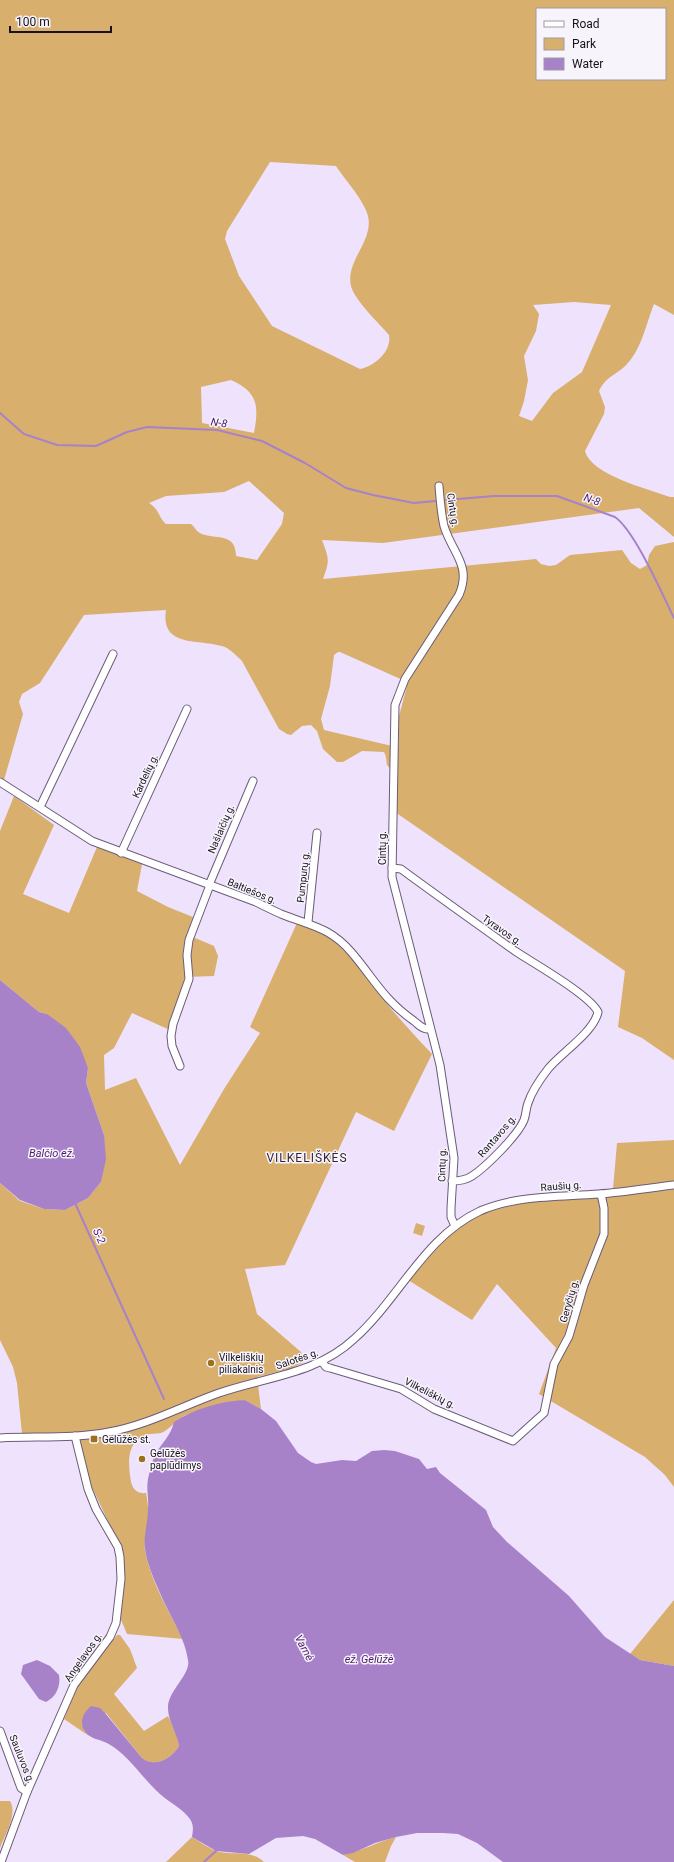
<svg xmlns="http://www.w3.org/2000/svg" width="674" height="1862" font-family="Roboto,sans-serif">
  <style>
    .green { fill: #d8af6c; fill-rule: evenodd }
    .water { fill: #a782c9 }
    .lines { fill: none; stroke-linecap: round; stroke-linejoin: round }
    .stream { stroke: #a782c9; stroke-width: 2 }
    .street-casing { stroke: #6a5c78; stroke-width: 9 }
    .street { stroke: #fff; stroke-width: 7 }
    .poi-dot { fill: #9c701f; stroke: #f8f4fb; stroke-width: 1.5 }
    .labels { text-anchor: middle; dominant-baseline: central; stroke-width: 3; stroke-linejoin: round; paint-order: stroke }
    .street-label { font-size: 10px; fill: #17121d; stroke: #f8f4fb }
    .poi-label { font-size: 10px; fill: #17121d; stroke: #f8f4fb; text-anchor: start }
    .water-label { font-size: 11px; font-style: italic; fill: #4b196e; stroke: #f8f4fb }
    .quarter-label { font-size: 12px; letter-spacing: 1px; fill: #32253e; stroke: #f8f4fb }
  </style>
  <rect width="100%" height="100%" fill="#efe2fd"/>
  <g class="green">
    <path d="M 0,0 L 674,0 L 674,315 L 654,304 C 646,324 642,348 627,364 C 617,375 606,376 599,391 L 605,407 L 604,414 L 585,451 C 591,475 648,489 670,497 L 674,497 L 674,537 L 639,508 L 383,543 L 322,540 C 329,559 330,560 323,579 L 536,559 L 541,564 L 549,566 L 556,565 L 570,555 L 622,550 L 631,563 L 640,569 L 647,565 L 649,555 L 655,546 L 674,542 L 674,1060 L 642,1038 L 618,1027 L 625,971 L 395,812 L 398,771 C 381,766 390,764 384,752 L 362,751 L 343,762 L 337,762 L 323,749 L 317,731 L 311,725 L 302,726 L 291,735 L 287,734 L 279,729 L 242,661 C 237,656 231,650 225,647 C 201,638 160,649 166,610 L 84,615 L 40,683 L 22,694 L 19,702 L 23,714 L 4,780 L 0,777 ZM 537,9 L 665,9 L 665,79 L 537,79 ZM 270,162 L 336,166 C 345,180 364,200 368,216 C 374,241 345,261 351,286 C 355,301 379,323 389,335 C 392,351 375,366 360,369 L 272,326 L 239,276 L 225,239 L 227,231 ZM 574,302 L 611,305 L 582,372 L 553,393 L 532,421 L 519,416 L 524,401 L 528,380 L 524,356 L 536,331 L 539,314 L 533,305 ZM 231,380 C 258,392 259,406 254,433 L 202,423 L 201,387 ZM 249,481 L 284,513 L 282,524 L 257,560 L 236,556 C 236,529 210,542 197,531 C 195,529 194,526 191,524 L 166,524 C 158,517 160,510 149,503 L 166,496 L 224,492 ZM 338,652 L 340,652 L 405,681 L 407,686 L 399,716 L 399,745 L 392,746 L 324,730 L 321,719 L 330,686 L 334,655 Z"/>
    <path d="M 14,796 L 54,825 L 23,894 L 69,913 L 97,847 L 142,864 L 137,891 L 168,907 L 193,917 L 188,935 L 214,946 L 218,956 L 214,976 L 185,977 L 170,1030 L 132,1013 L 114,1048 L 104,1055 L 105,1090 L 136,1078 L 180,1165 L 224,1089 L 260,1033 L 250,1027 L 297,923 C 342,933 365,978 392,1010 C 405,1025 418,1039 432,1054 L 394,1131 L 356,1112 L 285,1265 L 245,1269 L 257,1314 L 301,1352 L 304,1362 L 292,1368 L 257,1377 L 261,1409 L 245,1400 C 226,1405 204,1408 186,1415 C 177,1418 170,1430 161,1433 C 156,1434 151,1433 146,1435 C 126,1442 128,1464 131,1482 C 133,1490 138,1494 146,1493 C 148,1504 150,1516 147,1527 C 146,1535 144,1543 145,1551 C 151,1582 169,1612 183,1639 L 127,1634 L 119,1615 L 124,1555 L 90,1483 L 75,1432 L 22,1434 L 17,1383 L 13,1367 L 0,1340 L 0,1183 L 20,1201 L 44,1209 L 65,1210 L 88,1198 L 101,1182 L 104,1135 L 86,1083 L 88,1068 L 47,1014 L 39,1012 L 0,980 L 0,831 Z"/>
    <path d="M 674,1140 L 674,1182 L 613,1189 L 617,1143 Z"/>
    <path d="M 674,1189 L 674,1487 L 665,1475 L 645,1457 L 539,1394 L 556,1348 L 497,1284 L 472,1320 L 408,1280 C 423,1263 437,1242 455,1229 C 496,1200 547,1201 595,1197 C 622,1195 648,1192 674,1189 Z"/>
    <path d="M 416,1223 L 425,1226 L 422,1236 L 413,1233 Z"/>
    <path d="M 674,1600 L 674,1666 L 640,1660 L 630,1654 Z"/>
    <path d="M 117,1635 L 120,1635 L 130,1649 L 137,1668 L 114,1694 L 144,1731 L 168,1716 L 176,1732 L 179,1746 C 171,1759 155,1768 142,1758 L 106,1713 L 82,1723 L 84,1730 L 89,1736 L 64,1719 L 78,1685 Z"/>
    <path d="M 0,1801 L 10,1801 C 18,1814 5,1835 0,1848 Z"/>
    <path d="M 192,1837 C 199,1841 208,1848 216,1851 C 231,1856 251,1849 264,1862 L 166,1862 Z"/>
    <path d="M 396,1837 L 391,1846 L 385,1862 L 355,1862 L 343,1855 C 361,1851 378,1842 396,1837 Z"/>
  </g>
  <g class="water">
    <path d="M 0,980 L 39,1012 L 47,1014 L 66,1028 L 80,1047 L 88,1068 L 86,1083 L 104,1135 L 106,1159 L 101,1182 L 88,1198 L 65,1210 L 44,1209 L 20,1200 L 0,1183 Z"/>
    <path d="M 245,1400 L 261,1409 L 276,1421 L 298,1453 L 311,1462 L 316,1464 L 342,1460 L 356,1461 L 372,1451 L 384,1450 L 395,1451 L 419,1459 L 427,1469 L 436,1467 L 440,1473 L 486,1510 L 493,1527 L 507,1542 L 569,1596 L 605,1637 L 640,1660 L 674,1666 L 674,1862 L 503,1862 L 477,1843 L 458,1834 L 443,1833 L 417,1833 L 396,1837 L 375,1843 L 353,1853 L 343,1855 L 315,1839 L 303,1836 L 276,1838 L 249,1854 L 216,1851 L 192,1837 C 193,1830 194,1825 190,1819 C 182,1808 170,1803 160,1794 C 142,1778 129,1755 107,1743 C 99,1739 89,1739 84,1730 C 79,1721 84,1712 91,1706 L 100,1708 L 105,1713 L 142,1758 C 155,1768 171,1759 179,1746 C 177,1733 167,1719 168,1706 C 169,1690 191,1674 188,1660 C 185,1639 173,1621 164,1602 C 156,1583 142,1557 145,1536 C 146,1526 148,1518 148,1509 C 149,1497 146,1491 148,1479 C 150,1471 152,1460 156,1453 C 163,1442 171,1435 174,1422 C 194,1409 221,1401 245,1400 Z"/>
    <path d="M 37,1660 L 50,1666 L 59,1675 C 61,1686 56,1697 46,1702 L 39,1699 L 21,1674 L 23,1665 Z"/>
  </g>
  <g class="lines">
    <g class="stream">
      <path d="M 0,413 L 24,434 L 57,445 L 96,446 L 127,432 L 147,427 L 217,430 L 262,441 L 305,463 L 346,488 L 373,495 L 414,503 L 435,501"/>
      <path d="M 446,500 L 494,496 L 557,496 L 615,517 C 635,531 662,594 674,618"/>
      <path d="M 75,1203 L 164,1399"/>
      <path d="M 204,1862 L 218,1849"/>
    </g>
    <g class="street-casing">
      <g id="street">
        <path d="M 439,486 C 440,499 441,513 444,526 C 452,553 472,565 459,595 L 405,679 L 395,705 L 392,877 L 440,1065 L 454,1158 L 451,1208 L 451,1217 L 455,1226"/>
        <path d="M 0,782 L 92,841 L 256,902 C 264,906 272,910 281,914 C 311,926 330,927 352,953 C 375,980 383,999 414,1021 C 418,1024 423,1030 429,1029"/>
        <path d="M 40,807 L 113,654"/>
        <path d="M 121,853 L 187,709"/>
        <path d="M 392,868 L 401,869 C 439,897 477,924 515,951 C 533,963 590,995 598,1012 C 594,1032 561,1053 548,1069 C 541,1078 532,1091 528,1103 C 526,1108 526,1115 524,1120 C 518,1135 486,1167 472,1176 C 466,1180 459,1181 452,1181"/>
        <path d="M 209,885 L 253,781"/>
        <path d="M 308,922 L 317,833"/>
        <path d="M 180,1066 L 172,1046 L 171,1036 L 173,1024 L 189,979 L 187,955 L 189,940 L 210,885"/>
        <path d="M 322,1362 L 326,1367 L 330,1368 L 401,1389 L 434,1409 L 513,1441 L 544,1413 L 554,1364 L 569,1336 L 584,1285 L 604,1234 L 604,1208 L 601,1194"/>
        <path d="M 0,1438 C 36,1436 73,1439 109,1432 C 148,1425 182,1406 219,1393 C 265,1377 317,1374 354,1339 C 399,1299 424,1237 480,1211 C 517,1195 560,1197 599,1194 C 624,1192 649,1188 674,1185"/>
        <path d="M 0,1731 L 21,1788 L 27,1792"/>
        <path d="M 1,1862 L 27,1792 L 74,1685 L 110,1637 L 116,1623 L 121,1579 L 120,1557 L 118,1547 L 96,1509 L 88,1489 L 75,1436"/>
      </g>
    </g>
    <use href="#street" class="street"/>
  </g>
  <g class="poi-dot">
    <circle cx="211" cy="1363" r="4"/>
    <rect x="90" y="1435" width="8" height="8" rx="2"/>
    <circle cx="142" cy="1459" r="4"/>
  </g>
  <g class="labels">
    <g class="street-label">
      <text transform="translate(453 510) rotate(81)">Cintų g.</text>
      <text transform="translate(145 776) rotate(-65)">Kardelių g.</text>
      <text transform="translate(221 829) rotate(-67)">Našlaičių g.</text>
      <text transform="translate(382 848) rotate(-90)">Cintų g.</text>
      <text transform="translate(303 877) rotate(-84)">Pumpurų g.</text>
      <text transform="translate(252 891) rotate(22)">Baltiešos g.</text>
      <text transform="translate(502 930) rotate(35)">Tyravos g.</text>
      <text transform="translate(497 1136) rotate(-49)">Rantavos g.</text>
      <text transform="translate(442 1165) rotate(-89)">Cintų g.</text>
      <text transform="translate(561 1186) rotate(-4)">Raušių g.</text>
      <text transform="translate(569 1301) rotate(-74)">Geryčių g.</text>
      <text transform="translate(297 1359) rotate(-19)">Salotės g.</text>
      <text transform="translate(430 1393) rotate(27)">Vilkeliškių g.</text>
      <text transform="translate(83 1657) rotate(-55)">Angelavos g.</text>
      <text transform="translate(22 1759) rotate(68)">Sauluvos g.</text>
    </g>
    <g class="poi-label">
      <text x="219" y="1357">Vilkeliškių<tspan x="219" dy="12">piliakalnis</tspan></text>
      <text x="102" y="1439">Gelūžės st.</text>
      <text x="150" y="1453">Gelūžės<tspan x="150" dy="12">paplūdimys</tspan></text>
    </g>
    <g class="water-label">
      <text transform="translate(219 423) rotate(9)">N-8</text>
      <text transform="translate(592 500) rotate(19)">N-8</text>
      <text x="52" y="1153">Balčio ež.</text>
      <text transform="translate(99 1236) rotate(66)">S-2</text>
      <text transform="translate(304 1648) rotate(62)">Varnė</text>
      <text x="369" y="1659">ež. Gelūžė</text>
    </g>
    <g class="quarter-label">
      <text x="307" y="1158">VILKELIŠKĖS</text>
    </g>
  </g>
  <rect x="536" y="8" width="130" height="72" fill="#f8f4fb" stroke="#9e9aa2"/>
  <rect x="544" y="21" width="20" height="6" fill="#ffffff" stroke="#9e9aa2"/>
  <text x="572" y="28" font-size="12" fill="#17121d">Road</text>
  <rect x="544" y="38" width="20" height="12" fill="#d8af6c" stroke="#9e9aa2"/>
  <text x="572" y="48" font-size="12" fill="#17121d">Park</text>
  <rect x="544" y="58" width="20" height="12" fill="#a782c9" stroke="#9e9aa2"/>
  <text x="572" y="68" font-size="12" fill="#17121d">Water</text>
  <path d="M10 26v6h101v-6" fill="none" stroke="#17121d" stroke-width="2"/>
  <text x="16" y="26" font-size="12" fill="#17121d" stroke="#f8f4fb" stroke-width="3" paint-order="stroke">100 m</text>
</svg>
